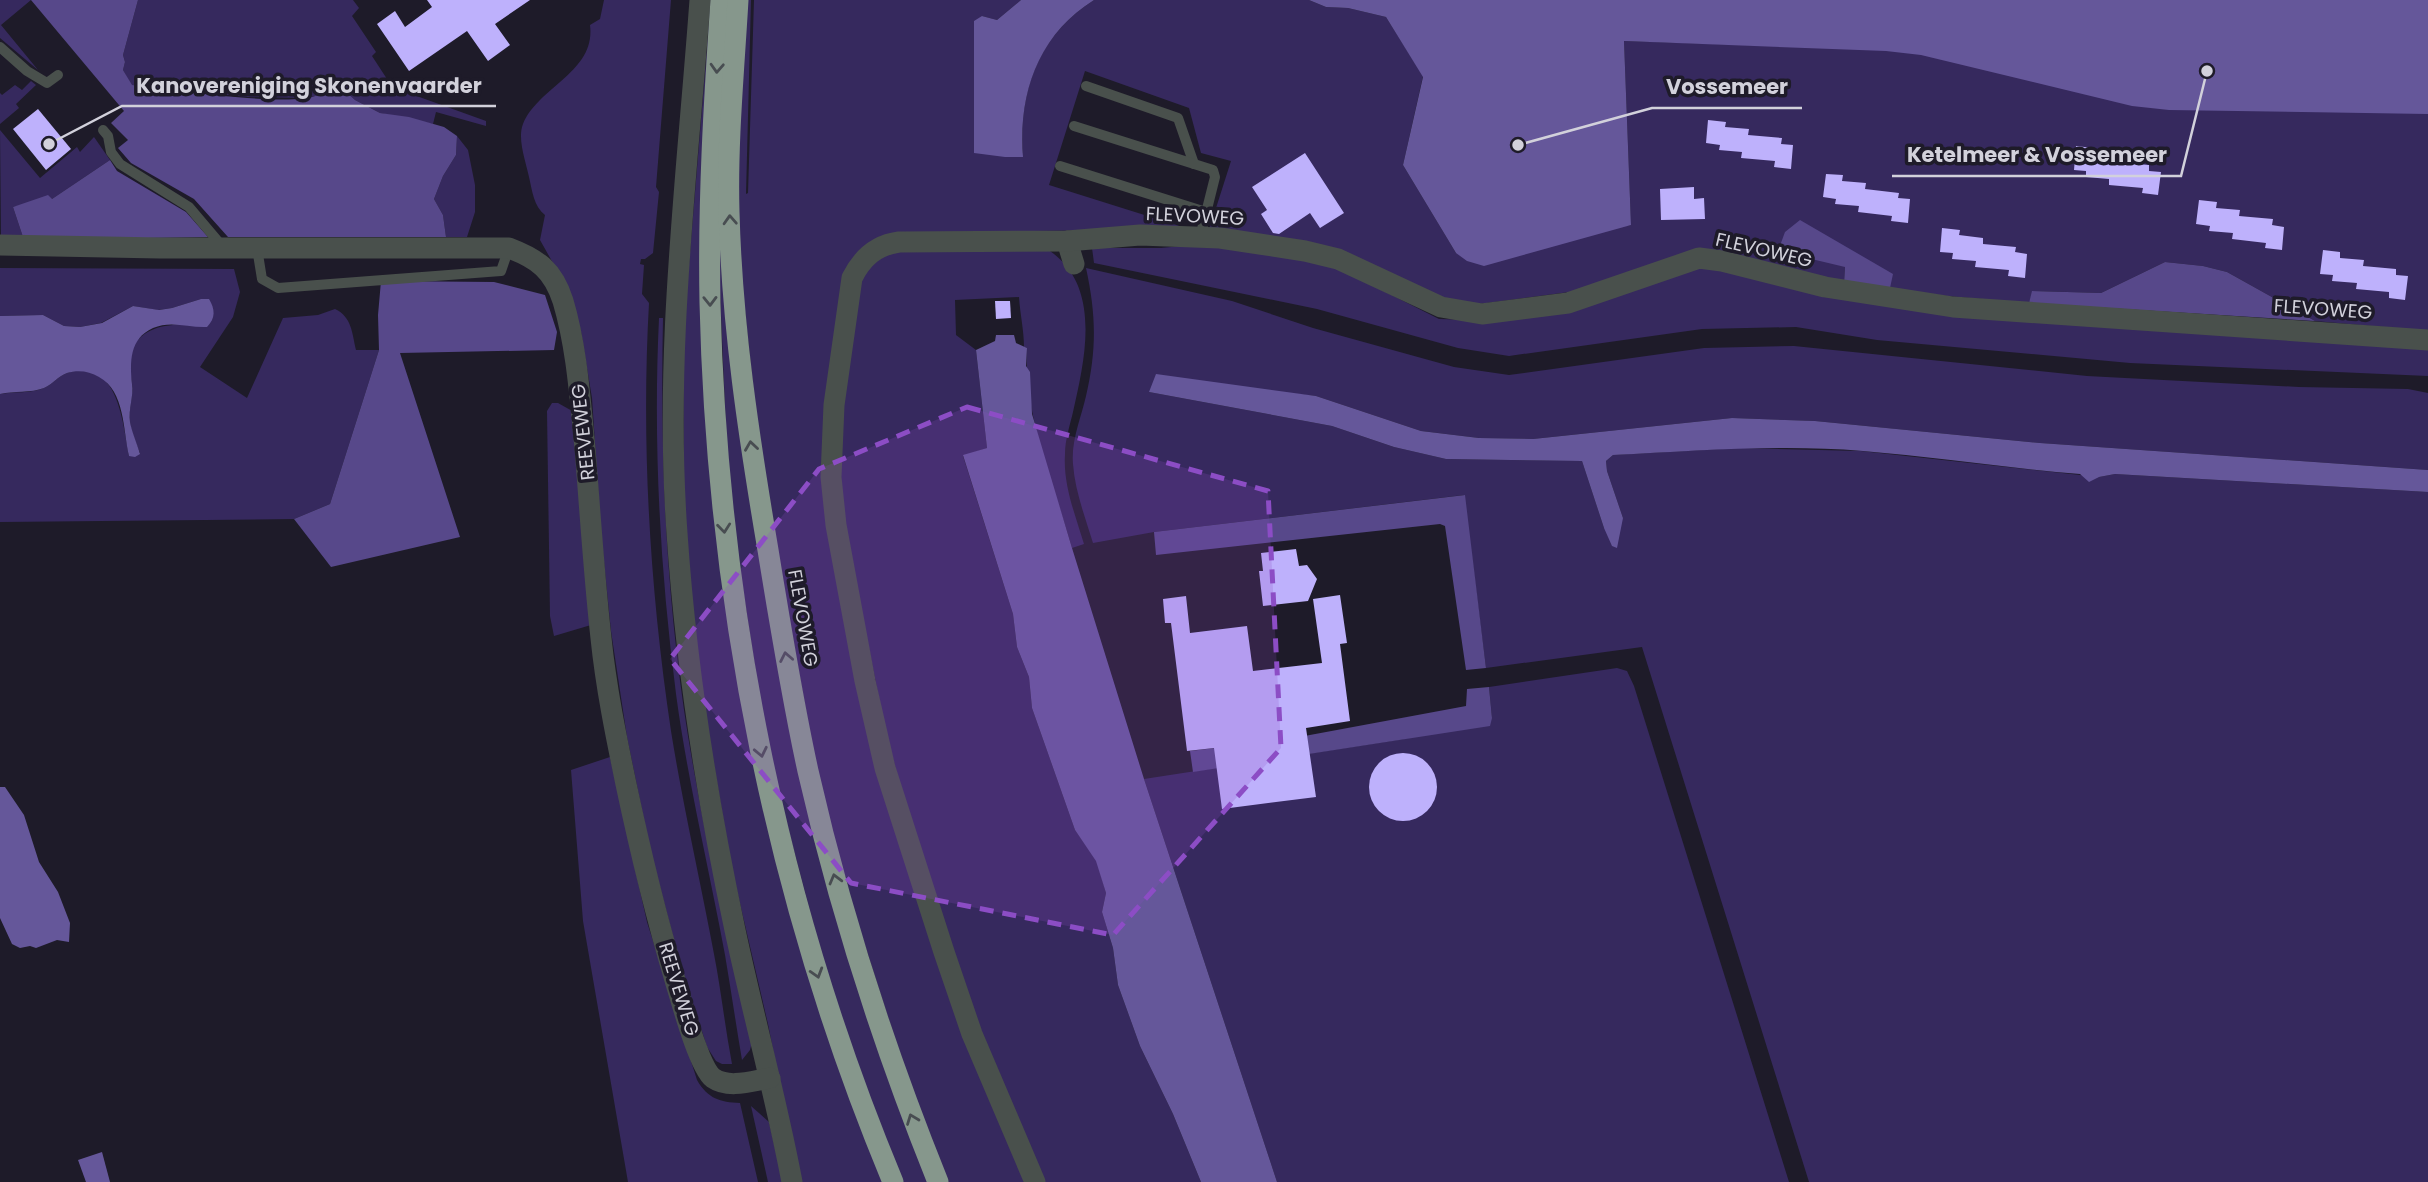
<svg xmlns="http://www.w3.org/2000/svg" width="2428" height="1182" font-family="Poppins,sans-serif">
  <style>
    .green { fill: #36295e }
    .forest { fill: #57488a }
    .water { fill: #65579a }
    .building { fill: #beb1fc }
    .lines { fill: none; stroke-linecap: round; stroke-linejoin: round }
    .lane { stroke: #49504c; stroke-width: 10 }
    .street { stroke: #49504c; stroke-width: 21 }
    .highway { stroke: #86978c; stroke-width: 21 }
    .oneway { stroke: #484d51 }
    .marked { fill: #8c4dc5; fill-opacity: 0.2; stroke: #8c4dc5; stroke-width: 5; stroke-dasharray: 14 9; stroke-linejoin: round }
    .labels { text-anchor: middle; dominant-baseline: central; stroke-width: 7; stroke-linejoin: round; paint-order: stroke }
    .street-label { font-size: 19px; fill: #d2d1db; stroke: #1e1b29 }
    .leader { fill: none; stroke: #d2d1db; stroke-width: 2.5 }
    .callout-dot { fill: #d2d1db; stroke: #1e1b29; stroke-width: 2.5 }
    .callout-label { font-size: 21px; text-anchor: middle; font-weight: bold; fill: #d2d1db; stroke: #1e1b29; stroke-width: 7; stroke-linejoin: round; paint-order: stroke }
  </style>
  <rect width="100%" height="100%" fill="#1e1b29"/>
  <g class="green">
    <path d="M 0,0 L 31,0 L 1,25 L 38,70 L 0,38 Z"/>
    <path d="M 138,0 L 353,0 L 359,8 L 352,16 L 376,52 L 372,56 L 387,79 L 385,81 L 389,87 L 395,84 L 400,90 L 486,121 L 486,126 L 436,112 L 433,124 L 380,113 L 355,100 L 333,80 L 327,89 L 316,96 L 302,98 L 248,97 L 131,85 L 123,70 L 125,62 L 123,55 Z"/>
    <path d="M 604,0 L 671,0 L 656,187 L 659,192 L 653,253 L 645,259 L 641,259 L 640,264 L 644,265 L 642,294 L 649,303 C 641,445 650,590 671,731 C 683,806 700,879 714,954 C 721,990 725,1027 732,1064 L 722,1064 L 716,1061 L 707,1047 L 679,959 L 650,849 L 627,737 L 611,631 L 601,532 L 592,398 L 581,332 L 562,279 L 540,240 L 545,215 C 534,207 532,190 529,177 C 526,162 517,139 523,124 C 539,86 596,72 590,25 L 600,19 Z"/>
    <path d="M 711,0 L 727,608 L 885,1182 L 799,1182 L 768,1024 L 732,869 L 704,708 L 691,590 L 684,495 L 683,337 Z"/>
    <path d="M 746,0 L 751,0 L 746,194 L 748,193 L 754,0 L 1021,0 L 997,20 L 982,16 L 1023,156 C 1018,93 1038,35 1094,0 L 1309,0 L 1326,7 L 1348,8 L 1386,17 L 1423,76 L 1403,165 L 1456,253 L 1631,225 L 1624,41 L 1830,48 L 2428,0 L 2428,331 L 2315,321 L 2227,272 L 2203,266 L 2165,262 L 2101,293 L 2033,291 L 2029,303 L 1947,296 L 1890,288 L 1845,267 L 1844,283 L 1699,251 L 1577,291 L 1457,307 L 1339,253 L 1209,230 L 1231,161 L 1201,153 L 1189,108 L 1085,71 L 1049,185 L 1189,229 L 958,232 L 868,245 L 827,404 L 843,611 L 1024,1182 L 946,1182 L 922,1124 L 827,826 L 762,469 L 741,274 L 738,216 L 738,143 Z"/>
    <path d="M 31,81 L 36,85 L 16,104 L 19,108 L 0,124 L 0,93 L 2,95 L 15,85 L 22,90 Z"/>
    <path d="M 0,130 L 40,178 L 77,147 L 80,152 L 94,137 L 110,160 L 52,199 L 13,207 L 24,240 L 1,239 Z"/>
    <path d="M 457,136 L 468,150 L 475,185 L 475,212 L 467,237 L 446,237 L 443,215 L 434,199 L 443,176 L 456,155 Z"/>
    <path d="M 723,191 L 769,603 L 930,1182 L 900,1182 L 837,1012 L 769,757 L 729,499 L 719,268 Z"/>
    <path d="M 1212,243 L 1336,267 L 1439,319 L 1473,320 L 1705,263 L 1823,293 L 2428,349 L 2428,376 L 2130,363 L 1877,340 L 1796,327 L 1702,329 L 1509,356 L 1458,348 L 1317,309 L 1094,263 L 1092,248 L 1161,248 Z"/>
    <path d="M 892,251 L 1050,251 C 1102,287 1085,359 1073,412 C 1070,425 1065,440 1065,454 C 1063,485 1075,514 1084,544 L 1072,548 C 1054,485 1023,413 1027,348 L 1024,347 C 1024,330 1020,314 1019,297 L 955,300 L 956,335 L 976,350 L 987,448 L 963,456 L 1013,614 L 1017,647 L 1029,677 L 1032,708 L 1075,830 L 1097,861 L 1106,893 L 1102,912 L 1113,948 L 1118,985 L 1140,1046 L 1173,1114 L 1201,1182 L 1044,1182 L 973,1012 L 922,863 L 887,737 L 844,525 L 839,443 L 858,285 L 865,269 Z"/>
    <path d="M 0,268 L 234,269 L 240,292 L 233,317 L 200,367 L 247,398 L 283,318 L 318,315 L 335,309 C 352,317 352,333 356,350 L 379,350 L 330,504 L 294,519 L 0,522 L 0,394 C 14,391 30,394 44,388 C 52,385 58,376 67,373 C 118,356 123,423 129,456 L 140,453 C 136,443 131,432 130,422 C 128,409 134,396 132,384 C 131,375 129,367 130,357 C 134,333 158,324 180,325 L 201,299 L 172,308 L 158,310 L 133,306 L 101,323 L 80,327 L 64,326 L 43,315 L 0,316 Z"/>
    <path d="M 1086,268 L 1232,301 L 1313,328 L 1454,367 L 1509,375 L 1704,348 L 1794,346 L 2087,376 L 2299,387 L 2408,389 L 2428,393 L 2428,470 L 2040,443 L 1815,421 L 1732,418 L 1533,439 L 1479,438 L 1421,431 L 1316,396 L 1267,391 L 1149,392 L 1332,426 L 1394,447 L 1446,459 L 1582,461 L 1604,528 L 1623,518 L 1607,471 L 1606,461 L 1613,455 L 1740,448 L 1861,451 L 2099,477 L 2115,474 L 2428,492 L 2428,1182 L 1809,1182 L 1642,647 L 1486,668 L 1464,495 L 1154,532 L 1093,543 C 1085,517 1075,491 1073,464 C 1071,441 1081,418 1086,396 C 1097,349 1096,314 1086,268 Z"/>
    <path d="M 659,318 L 663,318 C 660,457 666,598 688,736 C 705,839 728,940 752,1042 L 750,1050 L 742,1060 C 736,1025 731,990 725,955 C 709,868 688,783 676,694 C 660,569 653,444 659,318 Z"/>
    <path d="M 552,403 L 558,403 L 574,412 L 591,625 L 554,636 L 550,616 L 547,411 Z"/>
    <path d="M 1617,668 L 1627,671 L 1634,686 L 1789,1182 L 1277,1182 L 1144,779 L 1404,739 L 1492,718 L 1489,687 Z"/>
    <path d="M 610,757 L 647,922 L 697,1080 C 708,1099 720,1102 740,1103 L 758,1182 L 628,1182 L 583,921 L 571,770 Z"/>
    <path d="M 751,1106 L 769,1122 L 783,1182 L 768,1182 Z"/>
  </g>
  <g class="forest">
    <path d="M 31,0 L 138,0 L 123,55 L 125,62 L 123,70 L 132,85 C 167,89 291,108 318,95 C 325,92 329,86 333,80 L 355,100 L 380,113 L 409,117 L 444,127 L 457,136 L 456,155 L 443,176 L 434,199 L 443,215 L 446,237 L 228,237 L 194,199 L 131,163 L 118,148 L 128,140 L 111,123 L 124,111 Z"/>
    <path d="M 110,160 L 117,171 L 186,212 L 208,237 L 24,240 L 13,207 L 48,195 L 52,199 Z"/>
    <path d="M 1800,220 L 1893,274 L 1890,288 L 1844,283 L 1845,267 L 1778,251 L 1785,232 Z"/>
    <path d="M 2165,262 L 2203,266 L 2227,272 L 2315,321 L 2029,303 L 2032,291 L 2101,293 Z"/>
    <path d="M 381,281 L 494,282 L 545,295 L 557,332 L 554,350 L 400,353 L 460,537 L 331,567 L 294,519 L 330,504 L 379,350 L 378,315 Z"/>
    <path d="M 1465,495 L 1486,668 L 1466,670 L 1445,526 L 1440,524 L 1156,555 L 1154,532 Z"/>
    <path d="M 1489,687 L 1492,718 L 1490,726 L 1193,772 L 1190,751 L 1283,740 L 1466,706 L 1467,689 Z"/>
  </g>
  <g class="water">
    <path d="M 1021,0 L 1094,0 C 1038,35 1018,94 1023,157 L 1005,157 L 974,153 L 974,21 L 982,16 L 997,20 Z"/>
    <path d="M 1309,0 L 2428,0 L 2428,114 L 2169,110 L 2132,106 L 1921,55 L 1886,51 L 1624,41 L 1631,225 L 1484,266 L 1467,261 L 1456,253 L 1403,165 L 1423,77 L 1386,17 L 1348,8 L 1326,7 Z"/>
    <path d="M 201,299 L 209,299 C 215,309 216,318 207,327 C 189,328 171,320 153,328 C 129,339 130,362 132,384 C 134,396 128,409 130,422 C 132,433 137,443 140,454 L 135,457 L 129,456 C 123,430 125,391 99,377 C 89,371 78,370 67,373 C 58,376 52,385 44,388 C 31,393 14,391 0,394 L 0,316 L 43,315 L 64,326 L 80,327 L 102,323 L 133,306 L 159,310 L 172,308 Z"/>
    <path d="M 996,335 L 1014,335 L 1016,343 L 1027,348 L 1026,366 L 1030,372 L 1032,414 L 1072,548 L 1144,779 L 1277,1182 L 1201,1182 L 1173,1114 L 1140,1046 L 1118,985 L 1113,948 L 1102,912 L 1106,893 L 1096,861 L 1075,830 L 1032,708 L 1029,677 L 1017,647 L 1013,614 L 963,455 L 987,448 L 976,350 L 995,341 Z"/>
    <path d="M 1156,374 L 1316,396 L 1421,431 L 1479,438 L 1533,439 L 1732,418 L 1815,421 L 2040,443 L 2428,470 L 2428,492 L 2115,474 L 2099,477 L 2089,482 L 2080,474 C 2007,468 1935,457 1863,451 C 1780,444 1696,451 1613,455 L 1606,461 L 1607,471 L 1623,518 L 1617,548 L 1612,546 L 1604,528 L 1582,461 L 1446,459 L 1394,447 L 1332,426 L 1149,392 Z"/>
    <path d="M 0,787 L 5,787 L 24,815 L 39,862 L 58,892 L 70,923 L 69,942 L 57,940 L 36,948 L 30,946 L 20,948 L 12,944 L 0,918 Z"/>
    <path d="M 102,1152 L 110,1182 L 86,1182 L 78,1160 Z"/>
  </g>
  <g class="building">
    <path d="M 427,0 L 530,0 L 495,24 L 510,45 L 488,61 L 467,31 L 409,71 L 377,24 L 395,11 L 405,27 L 432,7 Z"/>
    <path d="M 38,109 L 71,149 L 46,170 L 13,129 Z"/>
    <path d="M 1708,120 L 1726,122 L 1725,127 L 1749,129 L 1748,135 L 1782,138 L 1781,144 L 1793,145 L 1791,169 L 1774,167 L 1775,161 L 1741,158 L 1742,152 L 1719,150 L 1720,145 L 1706,143 Z"/>
    <path d="M 2076,146 L 2093,148 L 2093,154 L 2117,156 L 2116,162 L 2149,165 L 2149,171 L 2161,172 L 2158,195 L 2142,193 L 2143,188 L 2109,185 L 2109,179 L 2086,177 L 2086,171 L 2074,170 Z"/>
    <path d="M 1305,153 L 1344,213 L 1320,228 L 1310,213 L 1279,234 L 1273,233 L 1261,214 L 1267,210 L 1252,187 Z"/>
    <path d="M 1826,174 L 1843,175 L 1842,181 L 1866,183 L 1865,189 L 1899,193 L 1898,198 L 1910,199 L 1908,223 L 1891,221 L 1892,216 L 1858,212 L 1859,206 L 1835,204 L 1836,199 L 1823,197 Z"/>
    <path d="M 1694,187 L 1694,199 L 1704,198 L 1705,219 L 1661,220 L 1660,189 Z"/>
    <path d="M 2199,200 L 2217,202 L 2216,208 L 2240,210 L 2239,216 L 2273,219 L 2272,225 L 2284,227 L 2282,250 L 2265,248 L 2266,243 L 2232,239 L 2233,233 L 2209,231 L 2210,226 L 2196,224 Z"/>
    <path d="M 1942,228 L 1960,230 L 1959,235 L 1983,238 L 1983,244 L 2016,247 L 2015,252 L 2027,254 L 2025,278 L 2008,276 L 2009,270 L 1975,267 L 1976,261 L 1952,259 L 1953,253 L 1940,252 Z"/>
    <path d="M 2323,250 L 2340,252 L 2340,258 L 2364,260 L 2363,266 L 2396,269 L 2396,275 L 2408,276 L 2405,300 L 2389,298 L 2389,292 L 2356,289 L 2357,283 L 2332,281 L 2333,275 L 2320,274 Z"/>
    <path d="M 995,301 L 1010,301 L 1011,318 L 996,319 Z"/>
    <path d="M 1296,549 L 1299,566 L 1307,565 L 1317,579 L 1308,601 L 1263,606 L 1259,571 L 1263,571 L 1261,553 Z"/>
    <path d="M 1340,595 L 1347,643 L 1340,644 L 1350,721 L 1306,728 L 1316,797 L 1222,809 L 1214,748 L 1187,751 L 1171,623 L 1165,623 L 1163,599 L 1186,596 L 1190,633 L 1247,626 L 1253,671 L 1322,663 L 1313,599 Z"/>
    <circle cx="1403" cy="787" r="34"/>
  </g>
  <g class="lines">
    <g class="lane">
      <path d="M 0,47 L 27,71 L 47,83 L 58,75"/>
      <path d="M 1086,86 L 1178,118 L 1194,164"/>
      <path d="M 1074,126 L 1213,170 L 1215,177 L 1200,237"/>
      <path d="M 103,130 L 108,136 L 111,152 L 120,164 L 189,207 L 222,246"/>
      <path d="M 1060,166 L 1206,212"/>
      <path d="M 257,248 L 262,279 L 278,288 L 501,271 L 509,248"/>
    </g>
    <g class="street">
      <path d="M 700,0 C 687,179 664,353 677,533 C 686,667 707,799 735,930 C 753,1015 776,1097 792,1182"/>
      <path d="M 1067,241 L 1074,264"/>
      <path d="M 0,245 L 160,248 L 509,248 C 538,259 553,270 563,301 C 577,348 580,399 585,448 C 590,511 594,575 601,638 C 606,687 616,736 626,784 C 640,850 656,916 675,980 C 681,1000 699,1067 713,1078 C 729,1089 752,1081 770,1078"/>
      <path d="M 1035,1182 L 972,1034 L 944,952 L 885,768 L 865,681 L 836,525 L 831,477 L 834,405 L 852,278 C 862,258 876,245 899,242 L 1067,241 L 1140,235 L 1220,238 L 1305,251 L 1338,259 L 1441,307 L 1482,314 L 1568,303 L 1699,258 L 1722,261 L 1825,287 L 1953,307 L 2428,340"/>
    </g>
    <g class="highway">
      <path d="M 721,0 C 714,101 708,202 710,303 C 717,604 777,904 893,1182"/>
      <path d="M 738,0 C 734,70 727,142 729,212 C 732,326 749,438 768,550 C 780,624 792,698 808,771 C 840,912 884,1048 938,1182"/>
    </g>
  </g>
  <defs><path id="oneway-chevron" d="M-2-3.5L2.5 0L-2 3.5" fill="none" stroke-width="1.6" stroke-linecap="round" stroke-linejoin="round" transform="scale(1.75)"/></defs>
  <g class="oneway">
    <use href="#oneway-chevron" transform="translate(717 68) rotate(93)"/>
    <use href="#oneway-chevron" transform="translate(730 220) rotate(-93)"/>
    <use href="#oneway-chevron" transform="translate(710 301) rotate(89)"/>
    <use href="#oneway-chevron" transform="translate(751 446) rotate(-98)"/>
    <use href="#oneway-chevron" transform="translate(724 528) rotate(84)"/>
    <use href="#oneway-chevron" transform="translate(786 657) rotate(-101)"/>
    <use href="#oneway-chevron" transform="translate(761 752) rotate(78)"/>
    <use href="#oneway-chevron" transform="translate(835 879) rotate(-105)"/>
    <use href="#oneway-chevron" transform="translate(817 973) rotate(73)"/>
    <use href="#oneway-chevron" transform="translate(912 1119) rotate(-111)"/>
  </g>
  <path class="marked" d="M 967,407 L 1268,491 L 1281,748 L 1113,935 L 851,883 L 670,659 L 819,469 Z"/>
  <g class="labels">
    <g class="street-label">
      <text transform="translate(1195 216) rotate(3)">FLEVOWEG</text>
      <text transform="translate(1764 250) rotate(13)">FLEVOWEG</text>
      <text transform="translate(2323 309) rotate(4)">FLEVOWEG</text>
      <text transform="translate(583 432) rotate(-96)">REEVEWEG</text>
      <text transform="translate(803 618) rotate(80)">FLEVOWEG</text>
      <text transform="translate(679 989) rotate(73)">REEVEWEG</text>
    </g>
  </g>
  <path class="leader" d="M49 144L122 106H496M1518 145L1652 108H1802M2207 71L2181 176H1892"/>
  <g class="callout-dot">
    <circle cx="49" cy="144" r="7"/>
    <circle cx="1518" cy="145" r="7"/>
    <circle cx="2207" cy="71" r="7"/>
  </g>
  <g class="callout-label">
    <text x="309" y="93">Kanovereniging Skonenvaarder</text>
    <text x="1727" y="94">Vossemeer</text>
    <text x="2037" y="162">Ketelmeer &amp; Vossemeer</text>
  </g>
</svg>
